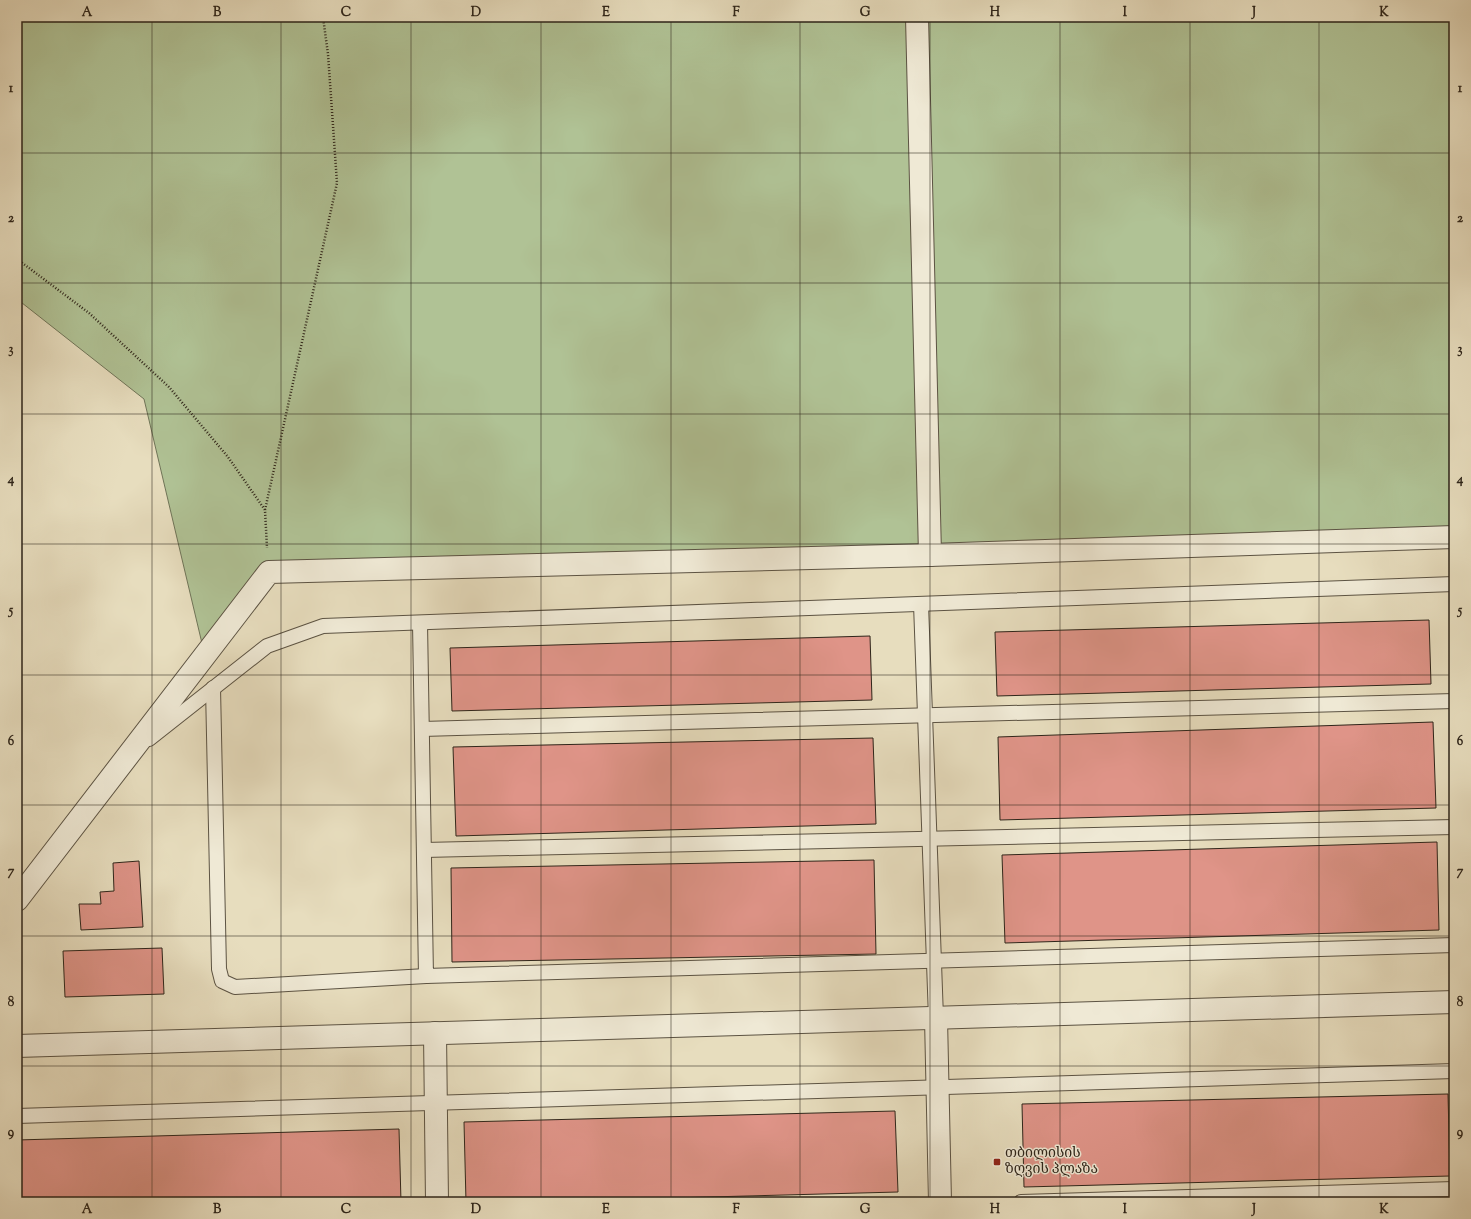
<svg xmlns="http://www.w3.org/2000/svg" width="1471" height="1219" font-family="'Sorts Mill Goudy','Noto Serif Georgian',serif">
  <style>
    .green { fill: #b0c295; stroke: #6f7458 }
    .building { fill: #df9488; stroke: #2e251a }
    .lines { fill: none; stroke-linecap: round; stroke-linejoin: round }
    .lane-casing { stroke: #5c5343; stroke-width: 16 }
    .street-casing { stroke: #5c5343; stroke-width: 24 }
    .path { stroke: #2e251a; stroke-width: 2.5; stroke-dasharray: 1 2; stroke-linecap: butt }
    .lane { stroke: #efe9d5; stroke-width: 14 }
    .street { stroke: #efe9d5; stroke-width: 22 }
    .grid { fill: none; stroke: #2e251a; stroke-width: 1; stroke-opacity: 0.55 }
    .poi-dot { fill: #8f2418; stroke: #efe9d5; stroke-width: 1.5 }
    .labels { text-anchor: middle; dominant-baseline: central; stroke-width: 3; stroke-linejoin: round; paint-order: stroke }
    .poi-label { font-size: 14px; fill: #2e251a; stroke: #efe9d5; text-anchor: start }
    .neatline { fill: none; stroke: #2e251a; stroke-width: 1.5 }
    .grid-label { font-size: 13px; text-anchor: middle; font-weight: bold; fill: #2e251a }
  </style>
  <rect width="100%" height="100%" fill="#e7ddbe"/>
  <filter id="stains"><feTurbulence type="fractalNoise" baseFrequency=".005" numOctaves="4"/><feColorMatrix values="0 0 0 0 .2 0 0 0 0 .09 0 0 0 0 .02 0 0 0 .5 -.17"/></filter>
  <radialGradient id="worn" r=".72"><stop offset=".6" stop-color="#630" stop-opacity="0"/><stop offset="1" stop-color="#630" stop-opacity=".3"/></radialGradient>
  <path class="green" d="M 17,17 L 1454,17 L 1454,537 L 269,572 L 205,656 L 144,399 L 17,299 Z"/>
  <g class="building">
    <path d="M 1429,620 L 1431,684 L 997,696 L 995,632 Z"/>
    <path d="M 870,636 L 872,700 L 452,711 L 450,648 Z"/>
    <path d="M 1433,722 L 1436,808 L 1000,820 L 998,737 Z"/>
    <path d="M 873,738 L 876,824 L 456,836 L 453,747 Z"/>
    <path d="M 1437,842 L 1439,930 L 1005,943 L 1002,855 Z"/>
    <path d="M 874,860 L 876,954 L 452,962 L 451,868 Z"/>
    <path d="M 139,861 L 143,927 L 81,930 L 79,904 L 101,904 L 100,892 L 114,891 L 113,863 Z"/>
    <path d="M 162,948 L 164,994 L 65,997 L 63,951 Z"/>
    <path d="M 1448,1094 L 1450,1176 L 1024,1187 L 1022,1104 Z"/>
    <path d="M 895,1111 L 898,1192 L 520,1202 L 466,1202 L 464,1122 Z"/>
    <path d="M 399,1129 L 401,1202 L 17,1202 L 17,1140 Z"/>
  </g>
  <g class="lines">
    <g class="lane-casing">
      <g id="lane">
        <path d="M 921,604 L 936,1018"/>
        <path d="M 420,623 L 426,976 L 1454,945"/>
        <path d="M 213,688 L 219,969 L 222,981 L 235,987 L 426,976"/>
        <path d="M 422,729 L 1454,701"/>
        <path d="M 149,739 L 267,646 L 323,626 L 1454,584"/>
        <path d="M 424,850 L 1454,827"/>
        <path d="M 17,1116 L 1454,1071"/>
        <path d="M 1021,1202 L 1454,1189"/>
      </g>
    </g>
    <g class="street-casing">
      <g id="street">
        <path d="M 917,17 L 930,555"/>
        <path d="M 17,900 L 269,572 L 930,555 L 1454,537"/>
        <path d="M 936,1018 L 940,1202"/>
        <path d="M 435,1033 L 437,1202"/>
        <path d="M 17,1046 L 1454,1002"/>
      </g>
    </g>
    <g class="path">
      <path d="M 17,259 L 89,313 L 169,387 L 228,457 L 265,510 L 267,548"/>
      <path d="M 265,510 L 337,183 L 328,54 L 323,17"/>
    </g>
    <use href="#lane" class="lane"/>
    <use href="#street" class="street"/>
  </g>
  <path class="grid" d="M 152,17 L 152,1202M 281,17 L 281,1202M 411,17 L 411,1202M 541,17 L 541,1202M 671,17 L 671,1202M 800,17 L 800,1202M 930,17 L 930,1202M 1060,17 L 1060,1202M 1190,17 L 1190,1202M 1319,17 L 1319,1202M 17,153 L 1454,153M 17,283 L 1454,283M 17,414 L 1454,414M 17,544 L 1454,544M 17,675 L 1454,675M 17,805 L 1454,805M 17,936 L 1454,936M 17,1066 L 1454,1066"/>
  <rect class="poi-dot" x="993" y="1158" width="8" height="8" rx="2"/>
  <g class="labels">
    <g class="poi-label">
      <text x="1005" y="1154">თბილისის<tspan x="1005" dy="16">ზღვის პლაზა</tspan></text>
    </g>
  </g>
  <rect width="1471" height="1219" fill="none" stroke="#e7ddbe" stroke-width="44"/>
  <rect x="22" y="22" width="1427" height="1175" class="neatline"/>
  <g class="grid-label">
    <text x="87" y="16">A</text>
    <text x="217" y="16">B</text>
    <text x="346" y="16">C</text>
    <text x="476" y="16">D</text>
    <text x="606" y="16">E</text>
    <text x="736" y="16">F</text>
    <text x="865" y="16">G</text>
    <text x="995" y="16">H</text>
    <text x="1125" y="16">I</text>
    <text x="1254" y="16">J</text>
    <text x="1384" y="16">K</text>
    <text x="11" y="92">1</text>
    <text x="1460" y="92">1</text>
    <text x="11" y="222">2</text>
    <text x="1460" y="222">2</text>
    <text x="11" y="353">3</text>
    <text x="1460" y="353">3</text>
    <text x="11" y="483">4</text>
    <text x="1460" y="483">4</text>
    <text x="11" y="614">5</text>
    <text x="1460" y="614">5</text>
    <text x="11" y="745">6</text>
    <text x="1460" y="745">6</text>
    <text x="11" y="875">7</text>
    <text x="1460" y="875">7</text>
    <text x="11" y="1006">8</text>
    <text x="1460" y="1006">8</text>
    <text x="11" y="1136">9</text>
    <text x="1460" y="1136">9</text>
    <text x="87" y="1213">A</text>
    <text x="217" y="1213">B</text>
    <text x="346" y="1213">C</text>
    <text x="476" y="1213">D</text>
    <text x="606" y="1213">E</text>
    <text x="736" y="1213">F</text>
    <text x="865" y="1213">G</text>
    <text x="995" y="1213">H</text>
    <text x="1125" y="1213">I</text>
    <text x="1254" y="1213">J</text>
    <text x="1384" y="1213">K</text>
  </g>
  <rect width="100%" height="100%" filter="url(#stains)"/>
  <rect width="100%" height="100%" fill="url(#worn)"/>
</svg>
